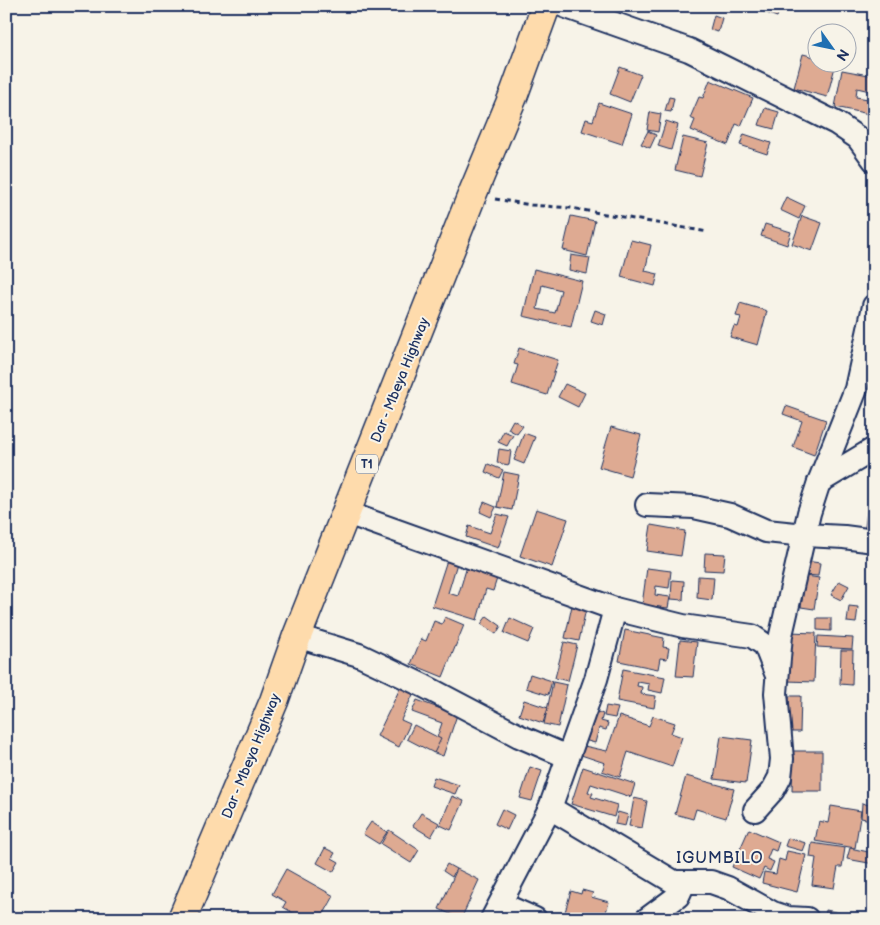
<svg xmlns="http://www.w3.org/2000/svg" width="880" height="925" font-family="'Balsamiq Sans',sans-serif">
  <style>
    .building { fill: #deaa92; stroke: #1b2f5e; fill-rule: evenodd }
    .lines { fill: none; stroke-linecap: round; stroke-linejoin: round }
    .street-casing { stroke: #1b2f5e; stroke-width: 26 }
    .highway-casing { stroke: #1b2f5e; stroke-width: 31 }
    .path { stroke: #1b2f5e; stroke-width: 3; stroke-dasharray: 5 4; stroke-linecap: butt }
    .street { stroke: #f7f3e8; stroke-width: 22 }
    .highway { stroke: #fedbac; stroke-width: 28 }
    .labels { text-anchor: middle; dominant-baseline: central; stroke-width: 4; stroke-linejoin: round; paint-order: stroke }
    .shield { fill: #f7f3e8; stroke: #5d6a87; stroke-width: 1 }
    .shield-label { font-size: 12px; font-weight: bold; fill: #1b2f5e }
    .street-label { font-size: 14px; fill: #1b2f5e; stroke: #f7f3e8 }
    .quarter-label { font-size: 16px; letter-spacing: 1px; fill: #1b2f5e; stroke: #f7f3e8 }
  </style>
  <rect width="100%" height="100%" fill="#f7f3e8"/>
  <filter id="ink" filterUnits="userSpaceOnUse"><feTurbulence type="fractalNoise" baseFrequency=".02" numOctaves="2"/><feDisplacementMap in="SourceGraphic" scale="10" xChannelSelector="R" yChannelSelector="G"/><feConvolveMatrix kernelMatrix="1 2 1 2 8 2 1 2 1" color-interpolation-filters="sRGB"/></filter>
  <g filter="url(#ink)">
    <g class="building">
      <path d="M 748,6 L 781,6 L 777,17 Z"/>
      <path d="M 714,15 L 722,18 L 718,32 L 710,30 Z"/>
      <path d="M 803,54 L 818,58 L 818,62 L 836,63 L 827,97 L 794,88 Z"/>
      <path d="M 620,67 L 641,75 L 630,102 L 610,94 Z"/>
      <path d="M 842,70 L 874,76 L 874,92 L 857,88 L 856,97 L 874,100 L 874,115 L 835,107 Z"/>
      <path d="M 710,80 L 753,98 L 741,126 L 736,124 L 728,145 L 691,130 L 695,120 L 690,118 L 699,97 L 703,98 Z"/>
      <path d="M 669,97 L 674,98 L 671,112 L 665,111 Z"/>
      <path d="M 599,103 L 632,114 L 622,144 L 582,131 L 586,119 L 593,121 Z"/>
      <path d="M 765,108 L 779,112 L 774,129 L 759,125 Z"/>
      <path d="M 650,112 L 661,114 L 658,132 L 647,130 Z"/>
      <path d="M 666,121 L 678,125 L 671,150 L 658,146 Z"/>
      <path d="M 648,131 L 656,135 L 650,148 L 641,144 Z"/>
      <path d="M 744,134 L 771,143 L 767,154 L 740,145 Z"/>
      <path d="M 683,137 L 708,143 L 700,176 L 675,170 Z"/>
      <path d="M 786,197 L 805,206 L 799,219 L 780,210 Z"/>
      <path d="M 571,216 L 595,221 L 587,256 L 563,250 Z"/>
      <path d="M 802,216 L 822,223 L 812,251 L 792,244 Z"/>
      <path d="M 765,224 L 791,232 L 787,245 L 761,236 Z"/>
      <path d="M 631,240 L 651,245 L 645,271 L 658,274 L 655,286 L 621,277 Z"/>
      <path d="M 571,255 L 590,258 L 587,274 L 569,270 Z"/>
      <path d="M 534,269 L 582,281 L 571,327 L 523,316 ZM 542,285 L 561,290 L 555,313 L 537,309 Z"/>
      <path d="M 740,303 L 767,311 L 758,345 L 730,337 L 734,326 L 738,327 L 741,317 L 736,316 Z"/>
      <path d="M 595,310 L 606,314 L 603,325 L 591,321 Z"/>
      <path d="M 519,348 L 558,360 L 547,395 L 512,384 L 518,365 L 514,364 Z"/>
      <path d="M 565,384 L 585,393 L 578,407 L 558,397 Z"/>
      <path d="M 786,406 L 826,420 L 814,455 L 793,447 L 802,421 L 783,414 Z"/>
      <path d="M 513,420 L 523,426 L 517,434 L 508,429 Z"/>
      <path d="M 611,427 L 641,435 L 630,476 L 599,467 Z"/>
      <path d="M 504,431 L 513,435 L 507,446 L 498,442 Z"/>
      <path d="M 524,433 L 535,437 L 524,464 L 514,460 Z"/>
      <path d="M 499,449 L 511,451 L 509,465 L 497,463 Z"/>
      <path d="M 488,464 L 503,470 L 499,478 L 485,472 Z"/>
      <path d="M 504,472 L 519,475 L 512,510 L 497,507 Z"/>
      <path d="M 869,494 L 874,494 L 874,528 L 865,527 Z"/>
      <path d="M 484,502 L 496,507 L 491,517 L 480,512 Z"/>
      <path d="M 536,509 L 568,519 L 552,567 L 520,556 Z"/>
      <path d="M 497,514 L 509,517 L 498,548 L 466,537 L 469,526 L 490,533 Z"/>
      <path d="M 651,525 L 685,531 L 681,556 L 647,551 Z"/>
      <path d="M 705,553 L 725,554 L 723,571 L 704,570 Z"/>
      <path d="M 448,557 L 458,560 L 448,593 L 458,596 L 468,563 L 499,572 L 493,591 L 486,589 L 477,620 L 432,606 Z"/>
      <path d="M 806,561 L 820,563 L 818,576 L 804,575 Z"/>
      <path d="M 647,568 L 671,571 L 669,588 L 656,586 L 655,595 L 670,597 L 668,608 L 642,605 Z"/>
      <path d="M 698,576 L 714,577 L 712,600 L 697,598 Z"/>
      <path d="M 806,576 L 819,578 L 814,609 L 801,607 Z"/>
      <path d="M 672,580 L 684,581 L 683,600 L 671,599 Z"/>
      <path d="M 839,581 L 849,586 L 841,600 L 831,595 Z"/>
      <path d="M 573,601 L 587,604 L 579,641 L 565,638 Z"/>
      <path d="M 849,606 L 858,607 L 856,623 L 847,622 Z"/>
      <path d="M 487,616 L 501,626 L 496,634 L 481,624 Z"/>
      <path d="M 445,617 L 464,625 L 443,677 L 411,664 L 421,639 L 426,641 L 434,621 L 442,624 Z"/>
      <path d="M 510,618 L 534,629 L 528,643 L 504,633 Z"/>
      <path d="M 817,618 L 831,618 L 831,631 L 817,630 Z"/>
      <path d="M 625,630 L 664,638 L 663,647 L 669,648 L 667,659 L 660,658 L 658,669 L 619,661 Z"/>
      <path d="M 789,632 L 816,633 L 814,682 L 787,681 Z"/>
      <path d="M 818,636 L 853,638 L 852,649 L 817,647 Z"/>
      <path d="M 680,640 L 697,642 L 693,677 L 676,676 Z"/>
      <path d="M 564,642 L 577,645 L 568,681 L 555,678 Z"/>
      <path d="M 841,650 L 853,650 L 852,685 L 840,684 Z"/>
      <path d="M 623,669 L 665,677 L 662,693 L 648,690 L 649,684 L 638,682 L 637,686 L 642,687 L 641,694 L 656,696 L 654,708 L 617,701 Z"/>
      <path d="M 530,674 L 552,681 L 548,695 L 526,688 Z"/>
      <path d="M 404,680 L 417,686 L 401,720 L 410,724 L 399,747 L 377,736 Z"/>
      <path d="M 553,682 L 567,685 L 558,727 L 544,724 Z"/>
      <path d="M 789,696 L 801,696 L 800,732 L 789,732 Z"/>
      <path d="M 417,700 L 457,715 L 443,756 L 432,752 L 442,723 L 412,712 Z"/>
      <path d="M 524,700 L 548,708 L 543,723 L 519,715 Z"/>
      <path d="M 606,706 L 618,708 L 615,718 L 604,716 Z"/>
      <path d="M 592,710 L 603,714 L 601,721 L 608,723 L 606,730 L 599,728 L 595,743 L 584,740 Z"/>
      <path d="M 619,716 L 649,726 L 653,716 L 675,723 L 671,733 L 682,737 L 672,767 L 628,752 L 620,777 L 602,771 L 605,763 L 581,755 L 584,746 L 607,751 Z"/>
      <path d="M 414,725 L 441,739 L 434,753 L 407,739 Z"/>
      <path d="M 721,736 L 752,740 L 746,783 L 714,779 Z"/>
      <path d="M 793,751 L 822,751 L 822,791 L 792,791 Z"/>
      <path d="M 530,767 L 542,771 L 532,801 L 520,798 Z"/>
      <path d="M 583,767 L 635,784 L 631,797 L 591,784 L 588,792 L 593,793 L 591,797 L 617,805 L 614,817 L 571,804 Z"/>
      <path d="M 686,776 L 734,789 L 726,818 L 696,809 L 693,819 L 675,814 Z"/>
      <path d="M 434,777 L 459,785 L 455,794 L 431,786 Z"/>
      <path d="M 452,796 L 464,801 L 451,830 L 440,825 Z"/>
      <path d="M 634,798 L 647,801 L 642,828 L 629,826 Z"/>
      <path d="M 870,801 L 874,802 L 874,824 L 870,824 L 871,820 L 861,818 L 862,803 L 869,805 Z"/>
      <path d="M 831,806 L 861,811 L 855,848 L 815,841 L 819,821 L 828,823 Z"/>
      <path d="M 502,809 L 514,815 L 507,830 L 495,824 Z"/>
      <path d="M 618,812 L 628,815 L 625,826 L 615,824 Z"/>
      <path d="M 421,813 L 439,823 L 431,837 L 413,826 Z"/>
      <path d="M 371,822 L 387,832 L 379,844 L 363,834 Z"/>
      <path d="M 749,829 L 779,842 L 776,851 L 771,849 L 767,859 L 774,862 L 770,871 L 764,868 L 759,879 L 732,867 Z"/>
      <path d="M 389,830 L 419,850 L 411,863 L 381,844 Z"/>
      <path d="M 788,838 L 806,843 L 803,851 L 785,846 Z"/>
      <path d="M 812,843 L 845,848 L 842,867 L 838,867 L 834,888 L 812,885 L 816,858 L 810,857 Z"/>
      <path d="M 874,847 L 874,864 L 847,859 L 850,848 L 873,853 Z"/>
      <path d="M 325,848 L 335,853 L 332,858 L 339,862 L 333,872 L 317,863 Z"/>
      <path d="M 787,851 L 806,855 L 797,892 L 762,883 L 764,872 L 776,874 L 779,859 L 785,861 Z"/>
      <path d="M 447,864 L 456,869 L 452,877 L 443,871 Z"/>
      <path d="M 286,869 L 334,896 L 321,919 L 303,919 L 283,907 L 286,902 L 272,894 Z"/>
      <path d="M 457,869 L 479,880 L 461,919 L 439,909 Z"/>
      <path d="M 582,890 L 593,893 L 591,897 L 609,902 L 604,919 L 563,919 L 571,891 L 581,894 Z"/>
      <path d="M 826,910 L 840,913 L 839,919 L 825,919 Z"/>
    </g>
    <g class="lines">
      <g class="street-casing">
        <g id="street">
          <path d="M 564,6 L 689,50 L 836,123 L 858,138 L 874,160"/>
          <path d="M 819,482 L 874,449"/>
          <path d="M 647,505 L 694,507 L 730,515 L 766,531 L 805,535 L 844,537 L 874,541"/>
          <path d="M 347,513 L 615,609 L 683,626 L 752,636 L 765,645 L 776,673"/>
          <path d="M 297,636 L 359,655 L 424,686 L 519,736 L 568,757"/>
          <path d="M 550,808 L 674,882 L 711,882 L 728,888 L 773,913 L 788,918 L 807,919"/>
          <path d="M 755,810 L 773,790 L 780,777 L 782,759 L 776,693 L 781,635 L 809,513 L 819,482 L 856,389 L 874,306"/>
          <path d="M 501,904 L 535,919"/>
          <path d="M 492,919 L 550,808 L 596,679 L 615,609"/>
          <path d="M 647,919 L 678,896 L 684,883"/>
        </g>
      </g>
      <g class="highway-casing">
        <path id="highway" d="M 182,919 L 274,701 L 297,636 L 472,195 L 514,94 L 546,6"/>
      </g>
      <path class="path" d="M 495,199 L 531,205 L 571,208 L 708,232"/>
      <use href="#street" class="street"/>
      <use href="#highway" class="highway"/>
    </g>
  </g>
  <g class="labels">
    <rect class="shield" x="356" y="454.5" width="22" height="19" rx="4"/>
    <g class="shield-label">
      <text x="367" y="464">T1</text>
    </g>
    <g class="street-label">
      <text transform="translate(400 380) rotate(-68)">Dar - Mbeya Highway</text>
      <text transform="translate(251 756) rotate(-68)">Dar - Mbeya Highway</text>
    </g>
    <g class="quarter-label">
      <text x="720" y="858">IGUMBILO</text>
    </g>
  </g>
  <rect width="880" height="925" fill="none" stroke="#f7f3e8" stroke-width="25"/>
  <rect x="12" y="12" width="855" height="900" fill="none" stroke="#1b2f5e" stroke-width="2" filter="url(#ink)"/>
  <g transform="translate(832 48) rotate(123)"><circle r="24" fill="#f7f3e8" stroke="#9fa5b1"/>
  <path d="M0-4L9 19L0 12L-9 19Z" fill="#1f6fb2"/>
  <text y="-8" font-size="14" font-weight="bold" text-anchor="middle" fill="#1b2f5e">N</text>
  </g>
</svg>
